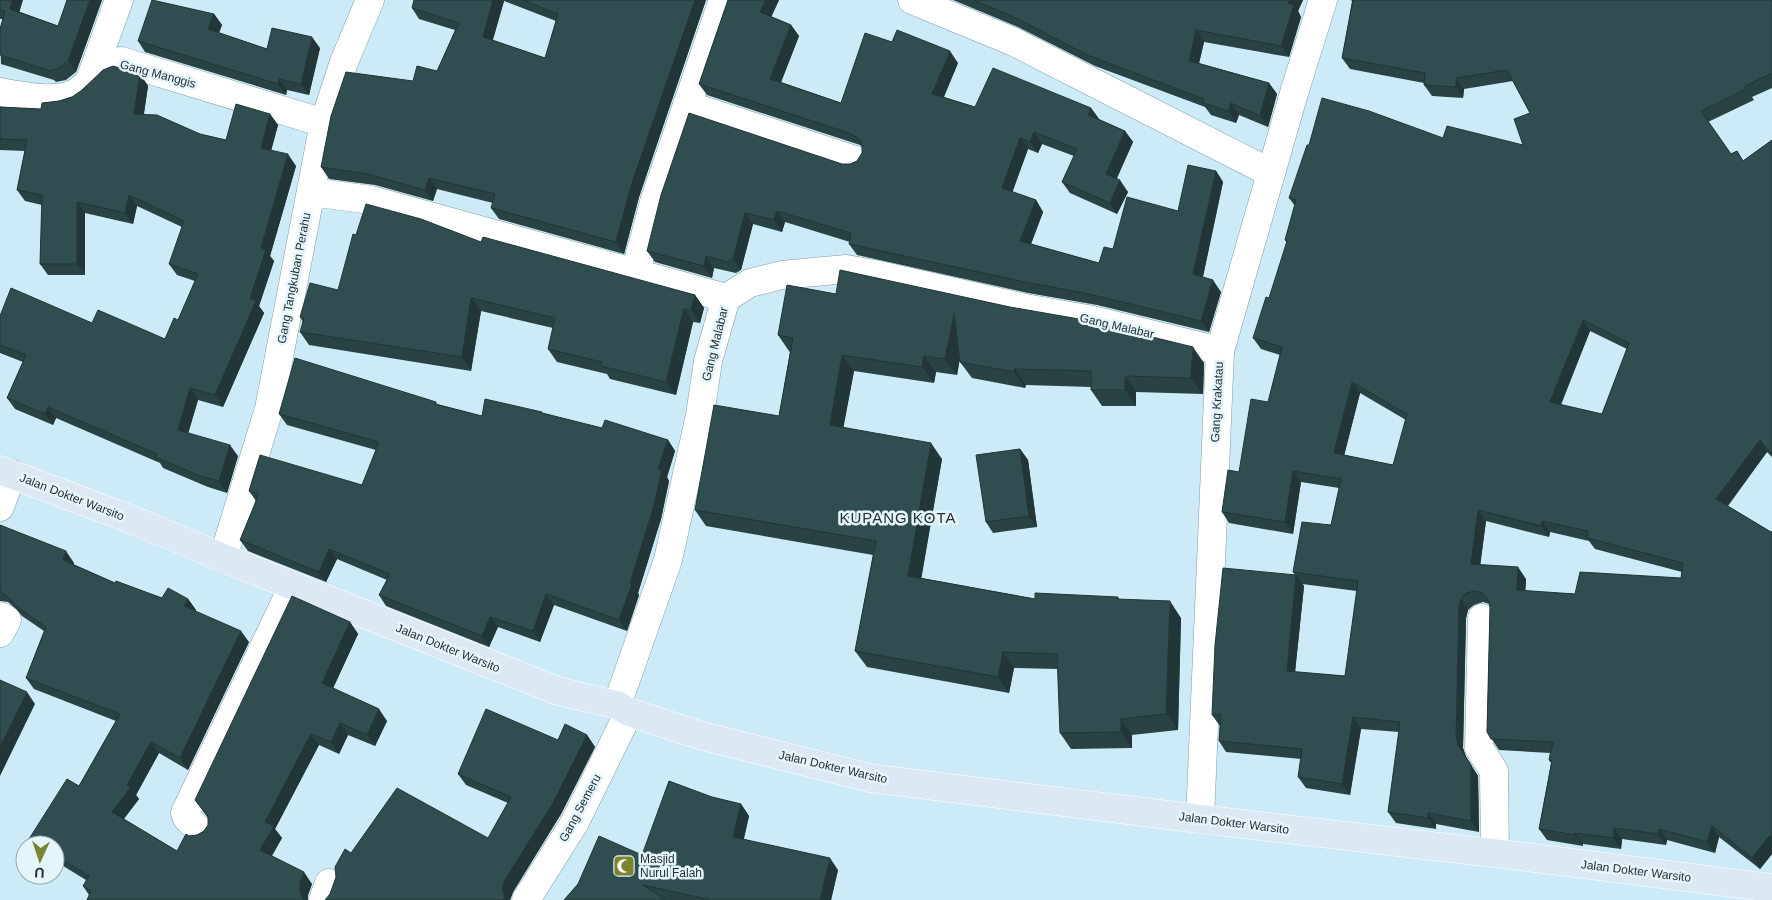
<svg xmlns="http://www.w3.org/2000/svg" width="1772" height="900" font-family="Arial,sans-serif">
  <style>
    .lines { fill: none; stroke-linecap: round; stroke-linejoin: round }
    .minor-casing { stroke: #7f9ca6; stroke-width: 29 }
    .major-casing { stroke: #fff; stroke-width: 29 }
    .minor { stroke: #fff; stroke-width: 28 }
    .major { stroke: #dce9f5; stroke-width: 28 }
    .wall { fill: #294244; fill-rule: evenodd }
    .shaded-wall { fill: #223637 }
    .building { fill: #304d4f; stroke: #223637; fill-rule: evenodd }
    .labels { text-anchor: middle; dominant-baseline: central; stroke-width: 5; stroke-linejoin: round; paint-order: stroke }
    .street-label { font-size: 12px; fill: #253135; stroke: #e4f6fc }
    .poi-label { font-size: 12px; fill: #253135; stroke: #e4f6fc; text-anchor: start }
    .quarter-label { font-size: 15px; letter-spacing: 1px; fill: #253135; stroke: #e4f6fc }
  </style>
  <rect width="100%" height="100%" fill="#cdebf6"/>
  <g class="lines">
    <g class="minor-casing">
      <g id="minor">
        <path d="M 912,0 L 1012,41 L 1271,173"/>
        <path d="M 90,80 L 119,0"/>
        <path d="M 0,92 C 22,96 62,105 80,90 C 96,77 98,66 121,61 L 324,123"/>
        <path d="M 687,105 L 855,160"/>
        <path d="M 311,192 L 371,200 L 726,298"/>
        <path d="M 639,273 L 639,258 L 654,202 L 723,0"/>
        <path d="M 0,507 L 12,474"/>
        <path d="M 223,558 L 269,409 L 324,123 L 344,62 L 370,0"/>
        <path d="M 0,616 L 7,620 L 0,633"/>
        <path d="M 1482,618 L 1479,748 L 1494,771 L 1495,853"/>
        <path d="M 617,705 L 668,560 L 700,415 L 708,361 L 726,298 L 750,283 L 782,275 L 846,269 L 879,275 L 1025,308 L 1093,320 L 1220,351"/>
        <path d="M 1200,819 L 1220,351 L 1294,93 L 1323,0"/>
        <path d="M 201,832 L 187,818 L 185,813 L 293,586"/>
        <path d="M 323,900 L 329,883"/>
        <path d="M 526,900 L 575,822 L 629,712"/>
      </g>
    </g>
    <g class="major-casing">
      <path id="major" d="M 0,470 L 133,520 L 223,558 L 558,691 L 617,705 L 629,712 L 699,735 L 870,778 L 1200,819 L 1527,857 L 1772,888"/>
    </g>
    <use href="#minor" class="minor"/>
    <use href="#major" class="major"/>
  </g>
  <g class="wall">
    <path d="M 0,0 L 20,12 L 58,26 L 67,0 L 102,0 L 76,72 L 66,80 L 56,82 L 54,80 L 1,64 L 0,29 L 3,19 L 0,19 Z"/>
    <path d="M 414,0 L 706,0 L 639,197 L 624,254 L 499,219 L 491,208 L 493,203 L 437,189 L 433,201 L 375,185 L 329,179 L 321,167 L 413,81 L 437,71 L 455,30 L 419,19 L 412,8 ZM 504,1 L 556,21 L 545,58 L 493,40 Z"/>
    <path d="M 728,0 L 779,0 L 771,17 L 791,25 L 799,36 L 781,82 L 841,103 L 958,63 L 944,97 L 975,107 L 1091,108 L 1099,119 L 1125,131 L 1133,142 L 1116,179 L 1128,192 L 1117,214 L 1070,193 L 1062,182 L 1074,156 L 1042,144 L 1038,153 L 1028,149 L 1012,192 L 1036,200 L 1043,212 L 1031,244 L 1099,263 L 1113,249 L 1178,211 L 1216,171 L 1223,182 L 1203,277 L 1221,292 L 1209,332 L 1097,305 L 1028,293 L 857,255 L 849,244 L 850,242 L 785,222 L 782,232 L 753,224 L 741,270 L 736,273 L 714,268 L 712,278 L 655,262 L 647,251 L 842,164 L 850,164 L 857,161 L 862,153 L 862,147 L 860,145 L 707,95 L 699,84 Z"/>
    <path d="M 953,0 L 1303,0 L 1298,11 L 1301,17 L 1289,57 L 1204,42 L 1199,63 L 1269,83 L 1277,94 L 1268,127 L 1239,115 L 1236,123 L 1211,115 L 1205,107 L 1095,66 L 1018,27 Z"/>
    <path d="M 1351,0 L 1772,0 L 1772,88 L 1752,97 L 1754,100 L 1708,122 L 1731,154 L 1737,151 L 1743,161 L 1772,140 L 1772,457 L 1767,452 L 1728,506 L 1771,532 L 1772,531 L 1772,854 L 1760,869 L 1719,837 L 1715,853 L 1667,840 L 1666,845 L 1622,839 L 1621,849 L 1583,844 L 1583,846 L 1547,840 L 1539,829 L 1551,763 L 1549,760 L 1550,753 L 1499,750 L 1487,732 L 1490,607 L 1489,604 L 1483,602 L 1474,605 L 1468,610 L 1466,618 L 1463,748 L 1466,757 L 1478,776 L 1479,832 L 1436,824 L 1436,829 L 1396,823 L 1388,812 L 1399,732 L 1361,729 L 1350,795 L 1306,788 L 1298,777 L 1301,759 L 1226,752 L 1219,741 L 1220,726 L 1212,715 L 1295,575 L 1293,572 L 1331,525 L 1339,488 L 1301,482 L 1293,534 L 1229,523 L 1222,512 L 1268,402 L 1280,355 L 1261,349 L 1253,338 L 1269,298 L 1287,243 L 1285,240 L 1295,206 L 1289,198 L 1309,145 L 1443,138 L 1523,145 L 1530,113 L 1513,81 L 1464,89 L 1463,98 L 1432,96 L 1424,85 L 1424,83 L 1350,69 L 1342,58 L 1352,1 ZM 1590,331 L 1627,349 L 1602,414 L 1561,405 ZM 1360,393 L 1406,420 L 1393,465 L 1344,455 ZM 1486,521 L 1549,537 L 1550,532 L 1589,541 L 1595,549 L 1682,572 L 1681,578 L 1575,594 L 1525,591 L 1526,579 L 1480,565 ZM 1302,584 L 1357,591 L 1345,676 L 1295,672 L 1304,586 Z"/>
    <path d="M 214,14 L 222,25 L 219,33 L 267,49 L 320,48 L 309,95 L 287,90 L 286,95 L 145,52 L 138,41 Z"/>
    <path d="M 140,74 L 148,86 L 144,114 L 200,134 L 226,140 L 270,114 L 278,125 L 271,150 L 296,166 L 270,256 L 274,261 L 259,306 L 264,313 L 223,407 L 198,400 L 188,433 L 238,456 L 227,493 L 208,487 L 163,468 L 160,463 L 56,418 L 53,425 L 15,409 L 7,398 L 23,362 L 0,353 L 0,316 L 92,323 L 165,339 L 178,320 L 195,281 L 177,275 L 169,264 L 182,227 L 137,206 L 133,224 L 85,213 L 85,275 L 48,275 L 40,264 L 42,205 L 25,201 L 17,190 L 25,151 L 0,150 L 0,107 L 41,109 L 59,101 Z"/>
    <path d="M 356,235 L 481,242 L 695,295 L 704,308 L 700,323 L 693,322 L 676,395 L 610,379 L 607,374 L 557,362 L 548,349 L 553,328 L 481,311 L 471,371 L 309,345 L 300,332 L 303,322 L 300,317 L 338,290 Z"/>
    <path d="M 778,335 L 1204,363 L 1203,394 L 1136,392 L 1136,406 L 1102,406 L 1091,390 L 1091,387 L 1026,385 L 1025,388 L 972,378 L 960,362 L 960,358 L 957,375 L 936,372 L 934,383 L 854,371 L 843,427 L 942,459 L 921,578 L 1035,599 L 1118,597 L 1119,599 L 1181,618 L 1178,730 L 1132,735 L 1132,748 L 1071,749 L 1060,733 L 1058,669 L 1014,668 L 1009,693 L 867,667 L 855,651 L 873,555 L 706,526 L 695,510 L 779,416 L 790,352 L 789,351 Z"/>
    <path d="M 436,402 L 437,404 L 482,416 L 542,412 L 543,413 L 602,428 L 668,440 L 675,451 L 667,477 L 669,481 L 661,519 L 638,593 L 639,595 L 627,631 L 554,605 L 540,642 L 498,627 L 489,647 L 386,606 L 379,595 L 387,580 L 337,559 L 326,582 L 248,551 L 240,540 L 256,501 L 249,491 L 362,485 L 376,450 L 287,425 L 279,414 Z"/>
    <path d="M 1020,449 L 1028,460 L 1037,527 L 993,533 L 986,522 Z"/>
    <path d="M 0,525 L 74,563 L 74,565 L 115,583 L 162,598 L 188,599 L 196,610 L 195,611 L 249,642 L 188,770 L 159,753 L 136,795 L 139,799 L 124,819 L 177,851 L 189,836 L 197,835 L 204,831 L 208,825 L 208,818 L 195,800 L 350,622 L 358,634 L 333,688 L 387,721 L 375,746 L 348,735 L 339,754 L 319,745 L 275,829 L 282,838 L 272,856 L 312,884 L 308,895 L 308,900 L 87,900 L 89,895 L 83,886 L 86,880 L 55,861 L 55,845 L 33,845 L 29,839 L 79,786 L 116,721 L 34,689 L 26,678 L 44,631 L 22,616 L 16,609 L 8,602 L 0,601 Z"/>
    <path d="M 587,735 L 595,747 L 561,814 L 513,892 L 510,900 L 330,894 L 351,853 L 488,838 L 508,803 L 466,785 L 458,774 L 558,740 Z"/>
    <path d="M 712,797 L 741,804 L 749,816 L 744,839 L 838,870 L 831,900 L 564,900 L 642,855 Z"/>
  </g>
  <g class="shaded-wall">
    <path d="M 12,0 L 23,0 L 17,20 L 10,9 Z"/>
    <path d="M 90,0 L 102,0 L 76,72 L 68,61 Z"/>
    <path d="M 493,0 L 504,0 L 504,1 L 490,48 L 483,37 Z"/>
    <path d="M 695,0 L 706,0 L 639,197 L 624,254 L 616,242 L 631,186 Z"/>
    <path d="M 766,0 L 779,0 L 768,24 L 760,12 Z"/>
    <path d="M 1290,0 L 1303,0 L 1298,11 L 1301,17 L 1289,57 L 1281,46 L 1288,3 Z"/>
    <path d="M 214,14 L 222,25 L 216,40 L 208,29 Z"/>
    <path d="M 791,25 L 799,36 L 778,90 L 770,79 Z"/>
    <path d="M 1196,30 L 1204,42 L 1197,72 L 1189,61 Z"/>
    <path d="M 312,37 L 320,48 L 309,95 L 301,84 Z"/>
    <path d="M 950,51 L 958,63 L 940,105 L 932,94 Z"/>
    <path d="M 140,74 L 148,86 L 142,125 L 134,114 Z"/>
    <path d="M 1456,78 L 1464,89 L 1463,98 L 1456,87 Z"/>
    <path d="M 279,79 L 287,90 L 286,95 L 278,84 Z"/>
    <path d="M 1269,83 L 1277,94 L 1268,127 L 1260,116 Z"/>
    <path d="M 1231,103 L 1239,115 L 1236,123 L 1229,111 Z"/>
    <path d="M 1091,108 L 1099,119 L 1088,115 Z"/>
    <path d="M 270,114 L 278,125 L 269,159 L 261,148 Z"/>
    <path d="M 1125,131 L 1133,142 L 1114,185 L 1106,174 Z"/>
    <path d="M 1034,132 L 1042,144 L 1038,153 L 1030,142 Z"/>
    <path d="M 1020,138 L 1028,149 L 1010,199 L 1002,188 Z"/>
    <path d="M 288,154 L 296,166 L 270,256 L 274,261 L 259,306 L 264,313 L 223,407 L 215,395 L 250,298 L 261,248 Z"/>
    <path d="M 1216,171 L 1223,182 L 1201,285 L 1193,274 Z"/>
    <path d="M 429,178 L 437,189 L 433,201 L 425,190 Z"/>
    <path d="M 1120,180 L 1128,192 L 1117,214 L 1110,203 Z"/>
    <path d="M 129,195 L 137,206 L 133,224 L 125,213 Z"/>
    <path d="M 1036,200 L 1043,212 L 1028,252 L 1020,241 Z"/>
    <path d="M 77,202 L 85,213 L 85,275 L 77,264 Z"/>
    <path d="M 777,211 L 785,222 L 782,232 L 774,220 Z"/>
    <path d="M 745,213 L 753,224 L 741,270 L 733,259 Z"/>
    <path d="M 706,256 L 714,268 L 712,278 L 704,266 Z"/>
    <path d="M 1213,280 L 1221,292 L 1209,332 L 1201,321 Z"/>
    <path d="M 695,295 L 704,308 L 700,323 L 691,310 Z"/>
    <path d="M 471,298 L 481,311 L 471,371 L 462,357 Z"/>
    <path d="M 684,309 L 693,322 L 676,395 L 666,382 Z"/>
    <path d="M 954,313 L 965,329 L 957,375 L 945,359 Z"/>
    <path d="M 1583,320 L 1590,331 L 1557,413 L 1550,402 Z"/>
    <path d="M 1193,347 L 1204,363 L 1203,394 L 1191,378 Z"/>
    <path d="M 842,355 L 854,371 L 841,441 L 830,425 Z"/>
    <path d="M 924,356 L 936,372 L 934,383 L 922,367 Z"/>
    <path d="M 1015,369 L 1026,385 L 1025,388 L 1014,372 Z"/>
    <path d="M 1125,376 L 1136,392 L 1136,406 L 1125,390 Z"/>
    <path d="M 1352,382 L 1360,393 L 1342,464 L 1334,453 Z"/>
    <path d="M 190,388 L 198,400 L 186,441 L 178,430 Z"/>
    <path d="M 48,407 L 56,418 L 53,425 L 45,414 Z"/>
    <path d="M 668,440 L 675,451 L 667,477 L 669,481 L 661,519 L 638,593 L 639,595 L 627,631 L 619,620 L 630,583 L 658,469 Z"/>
    <path d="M 1760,440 L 1767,452 L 1724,510 L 1716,499 Z"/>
    <path d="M 931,443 L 942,459 L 919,592 L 908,576 Z"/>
    <path d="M 230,445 L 238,456 L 227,493 L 219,481 Z"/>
    <path d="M 1020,449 L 1028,460 L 1037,527 L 1029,516 Z"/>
    <path d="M 1293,471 L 1301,482 L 1293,534 L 1285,522 Z"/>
    <path d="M 1478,510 L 1486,521 L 1479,575 L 1471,564 Z"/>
    <path d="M 1542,521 L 1550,532 L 1549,537 L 1541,526 Z"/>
    <path d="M 329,549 L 337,559 L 326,582 L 319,572 Z"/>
    <path d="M 66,551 L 74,563 L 71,572 L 63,560 Z"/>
    <path d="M 1518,567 L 1526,579 L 1525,601 L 1517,590 Z"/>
    <path d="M 1296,575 L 1304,586 L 1294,682 L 1287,671 Z"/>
    <path d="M 546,594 L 554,605 L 540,642 L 533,631 Z"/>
    <path d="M 188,599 L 196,610 L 192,617 L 184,606 Z"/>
    <path d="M 1461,599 L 1468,610 L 1466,618 L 1463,748 L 1466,757 L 1478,776 L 1479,832 L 1471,821 L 1458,745 L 1456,736 L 1459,606 Z"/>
    <path d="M 1170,601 L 1181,618 L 1178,730 L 1166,714 Z"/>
    <path d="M 490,617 L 498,627 L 489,647 L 482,636 Z"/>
    <path d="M 350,622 L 358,634 L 330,695 L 322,683 Z"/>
    <path d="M 241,631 L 249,642 L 188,770 L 180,758 Z"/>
    <path d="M 1003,652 L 1014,668 L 1009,693 L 998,677 Z"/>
    <path d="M 27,692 L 35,704 L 0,776 L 0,747 Z"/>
    <path d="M 379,709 L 387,721 L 375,746 L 367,735 Z"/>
    <path d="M 1353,717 L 1361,729 L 1350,795 L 1342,784 Z"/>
    <path d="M 1121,719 L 1132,735 L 1132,748 L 1121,732 Z"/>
    <path d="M 340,723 L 348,735 L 339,754 L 331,742 Z"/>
    <path d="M 311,734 L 319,745 L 275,829 L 282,838 L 268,861 L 260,850 L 265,822 Z"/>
    <path d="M 587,735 L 595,747 L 561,814 L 513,892 L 510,900 L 503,900 L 502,888 L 505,880 Z"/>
    <path d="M 151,742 L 159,753 L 136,795 L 139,799 L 120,823 L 112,812 Z"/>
    <path d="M 741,804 L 749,816 L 741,849 L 733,837 Z"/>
    <path d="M 1428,813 L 1436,824 L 1436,829 L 1428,818 Z"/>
    <path d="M 1712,826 L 1719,837 L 1715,853 L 1707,842 Z"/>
    <path d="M 1614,828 L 1622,839 L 1621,849 L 1613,838 Z"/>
    <path d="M 1659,829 L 1667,840 L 1666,845 L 1658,834 Z"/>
    <path d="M 1575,833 L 1583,844 L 1583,846 L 1575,835 Z"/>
    <path d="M 1772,833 L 1772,854 L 1760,869 L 1752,858 Z"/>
    <path d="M 830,858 L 838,870 L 831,900 L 820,900 Z"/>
    <path d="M 304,872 L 312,884 L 308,895 L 308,900 L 304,900 L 300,892 L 300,883 Z"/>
  </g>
  <g class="building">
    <path d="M 0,0 L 12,0 L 10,9 L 58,26 L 67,0 L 90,0 L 68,61 L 58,69 L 48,71 L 48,70 L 0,55 L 0,29 L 5,11 L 0,9 Z"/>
    <path d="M 152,0 L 214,14 L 208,29 L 267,49 L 272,28 L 312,37 L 301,84 L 279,79 L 278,84 L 138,41 Z"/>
    <path d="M 414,0 L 493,0 L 483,37 L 545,58 L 558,14 L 523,0 L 695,0 L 631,186 L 616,242 L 491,208 L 495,194 L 429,178 L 425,190 L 367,174 L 321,167 L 331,116 L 346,72 L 413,81 L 417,66 L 437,71 L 459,23 L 412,8 Z"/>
    <path d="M 728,0 L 766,0 L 760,12 L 791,25 L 770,79 L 841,103 L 865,33 L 892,42 L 897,30 L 950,51 L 932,94 L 975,107 L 993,68 L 1091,108 L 1088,115 L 1125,131 L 1106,174 L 1120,180 L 1110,203 L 1062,182 L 1077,149 L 1034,132 L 1030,142 L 1020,138 L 1002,188 L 1036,200 L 1020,241 L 1099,263 L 1104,247 L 1113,249 L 1127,197 L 1178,211 L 1188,165 L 1216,171 L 1193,274 L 1213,280 L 1201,321 L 1089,294 L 1020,281 L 849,244 L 851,233 L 777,211 L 774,220 L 745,213 L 733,259 L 728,262 L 706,256 L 704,266 L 647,251 L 661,195 L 689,113 L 842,164 L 850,164 L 857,161 L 862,153 L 862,146 L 859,139 L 852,134 L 699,84 Z"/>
    <path d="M 973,0 L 1290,0 L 1288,3 L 1294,5 L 1281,46 L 1196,30 L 1189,61 L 1269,83 L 1260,116 L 1231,103 L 1229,111 L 1203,103 L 1204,99 L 1087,55 L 1010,15 Z"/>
    <path d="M 1353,0 L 1772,0 L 1772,73 L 1745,86 L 1746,89 L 1701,111 L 1731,154 L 1737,151 L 1743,161 L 1772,140 L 1772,455 L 1760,440 L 1716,499 L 1771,532 L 1772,531 L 1772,833 L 1752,858 L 1712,826 L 1707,842 L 1659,829 L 1658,834 L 1614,828 L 1613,838 L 1575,833 L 1575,835 L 1539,829 L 1552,761 L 1549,760 L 1553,742 L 1491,739 L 1487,732 L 1490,607 L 1488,599 L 1482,593 L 1475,591 L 1466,593 L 1461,599 L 1459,606 L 1456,736 L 1458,745 L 1471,765 L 1471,821 L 1428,813 L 1428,818 L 1388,812 L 1400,722 L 1353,717 L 1342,784 L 1298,777 L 1302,749 L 1219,741 L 1221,714 L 1212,715 L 1215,645 L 1223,568 L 1296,575 L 1287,671 L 1345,676 L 1358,581 L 1293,572 L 1302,522 L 1331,525 L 1341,479 L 1293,471 L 1285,522 L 1222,512 L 1228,470 L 1239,472 L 1251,399 L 1268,402 L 1282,347 L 1253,338 L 1266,297 L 1269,298 L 1287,241 L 1285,240 L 1296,200 L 1289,198 L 1307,145 L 1309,145 L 1322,98 L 1369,111 L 1443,138 L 1447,126 L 1523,145 L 1514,119 L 1530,113 L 1507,70 L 1456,78 L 1456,87 L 1424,85 L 1425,73 L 1342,58 ZM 1583,320 L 1629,343 L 1602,414 L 1550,402 ZM 1352,382 L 1407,414 L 1393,465 L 1334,453 ZM 1478,510 L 1541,526 L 1542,521 L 1588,531 L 1587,538 L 1683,563 L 1681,578 L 1580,572 L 1575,594 L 1517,590 L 1518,567 L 1471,564 Z"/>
    <path d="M 113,66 L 140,74 L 134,114 L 157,115 L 200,134 L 226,140 L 236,104 L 270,114 L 261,148 L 288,154 L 261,248 L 266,250 L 250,298 L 256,301 L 215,395 L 190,388 L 178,430 L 230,445 L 219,481 L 200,476 L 155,457 L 157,454 L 48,407 L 45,414 L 7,398 L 26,355 L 0,345 L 0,316 L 11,288 L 92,323 L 98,310 L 165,339 L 174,318 L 178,320 L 198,274 L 169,264 L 184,221 L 129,195 L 125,213 L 77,202 L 77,264 L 40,264 L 42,195 L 17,190 L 27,140 L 0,139 L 0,107 L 41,109 L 42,103 L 59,101 L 72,97 L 82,90 L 103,70 Z"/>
    <path d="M 366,204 L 421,219 L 481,242 L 483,237 L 695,295 L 691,310 L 684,309 L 666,382 L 601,366 L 602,362 L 548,349 L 555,318 L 471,298 L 462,357 L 300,332 L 304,318 L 300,317 L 310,283 L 338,290 L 353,234 L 356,235 Z"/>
    <path d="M 840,270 L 1010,307 L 1079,319 L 1193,347 L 1191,378 L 1125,376 L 1125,390 L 1091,390 L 1091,371 L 1015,369 L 1014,372 L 960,362 L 954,313 L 945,359 L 924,356 L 922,367 L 842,355 L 830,425 L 931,443 L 908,576 L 1035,599 L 1035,593 L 1118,597 L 1117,599 L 1170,601 L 1166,714 L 1121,719 L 1121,732 L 1060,733 L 1057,654 L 1003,652 L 998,677 L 855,651 L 876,541 L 695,510 L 714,405 L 779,416 L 793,338 L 778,335 L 787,285 L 836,294 Z"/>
    <path d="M 295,358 L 436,402 L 435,404 L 482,416 L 485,399 L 542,412 L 542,413 L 602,428 L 605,420 L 668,440 L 658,469 L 662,470 L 653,509 L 630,583 L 632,584 L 619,620 L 546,594 L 533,631 L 490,617 L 482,636 L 379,595 L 390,574 L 329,549 L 319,572 L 240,540 L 259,494 L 249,491 L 260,455 L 362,485 L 379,442 L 279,414 Z"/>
    <path d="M 1020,449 L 1029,516 L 986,522 L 976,455 Z"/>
    <path d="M 0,525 L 66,551 L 63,560 L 115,583 L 116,581 L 162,598 L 168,588 L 188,599 L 184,606 L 241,631 L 180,758 L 151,742 L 127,785 L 131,787 L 112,812 L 177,851 L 186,834 L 189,836 L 197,835 L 204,831 L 208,825 L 208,816 L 195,800 L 292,596 L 350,622 L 322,683 L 379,709 L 367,735 L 340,723 L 331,742 L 311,734 L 265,822 L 274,826 L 260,850 L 304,872 L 300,883 L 300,892 L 303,899 L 305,900 L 87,900 L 91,891 L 83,886 L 89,876 L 55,855 L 55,845 L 39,845 L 29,839 L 67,779 L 79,786 L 120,714 L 26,678 L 46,627 L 14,605 L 12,600 L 0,591 Z"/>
    <path d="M 0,680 L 27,692 L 0,747 Z"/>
    <path d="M 486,709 L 558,740 L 565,724 L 587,735 L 553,803 L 505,880 L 502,888 L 505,897 L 503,900 L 325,900 L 330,894 L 336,877 L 335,867 L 345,849 L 351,853 L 397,788 L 488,838 L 511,797 L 458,774 Z"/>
    <path d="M 669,781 L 712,797 L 741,804 L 733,837 L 830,858 L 820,900 L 711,900 L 643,885 L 665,900 L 564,900 L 578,884 L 599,836 L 642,855 Z"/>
  </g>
  <defs>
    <g id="mosque-square" transform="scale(1.125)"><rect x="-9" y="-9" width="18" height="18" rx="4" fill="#7d842f" stroke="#e4f6fc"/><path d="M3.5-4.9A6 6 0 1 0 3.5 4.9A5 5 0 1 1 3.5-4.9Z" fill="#fff"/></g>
  </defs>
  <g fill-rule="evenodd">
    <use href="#mosque-square" x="624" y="866"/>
  </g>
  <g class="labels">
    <g class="street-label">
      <text transform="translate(158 74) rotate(15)">Gang Manggis</text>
      <text transform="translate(294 278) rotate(-79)">Gang Tangkuban Perahu</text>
      <text transform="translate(1117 326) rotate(13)">Gang Malabar</text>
      <text transform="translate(715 344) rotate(-76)">Gang Malabar</text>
      <text transform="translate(1217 402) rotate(-87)">Gang Krakatau</text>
      <text transform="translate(72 497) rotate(21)">Jalan Dokter Warsito</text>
      <text transform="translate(448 648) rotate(22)">Jalan Dokter Warsito</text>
      <text transform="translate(833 767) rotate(13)">Jalan Dokter Warsito</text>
      <text transform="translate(580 808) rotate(-62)">Gang Semeru</text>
      <text transform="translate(1234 823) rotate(7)">Jalan Dokter Warsito</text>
      <text transform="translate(1636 871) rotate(7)">Jalan Dokter Warsito</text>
    </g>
    <g class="poi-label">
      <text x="640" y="859">Masjid<tspan x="640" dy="14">Nurul Falah</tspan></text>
    </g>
    <g class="quarter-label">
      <text x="898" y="517">KUPANG KOTA</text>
    </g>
  </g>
  <g transform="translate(40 860) rotate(183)"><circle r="24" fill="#e4f6fc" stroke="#98a7ac"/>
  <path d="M0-4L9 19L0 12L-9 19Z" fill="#7d842f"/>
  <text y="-8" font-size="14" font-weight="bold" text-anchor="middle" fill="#253135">U</text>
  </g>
</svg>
